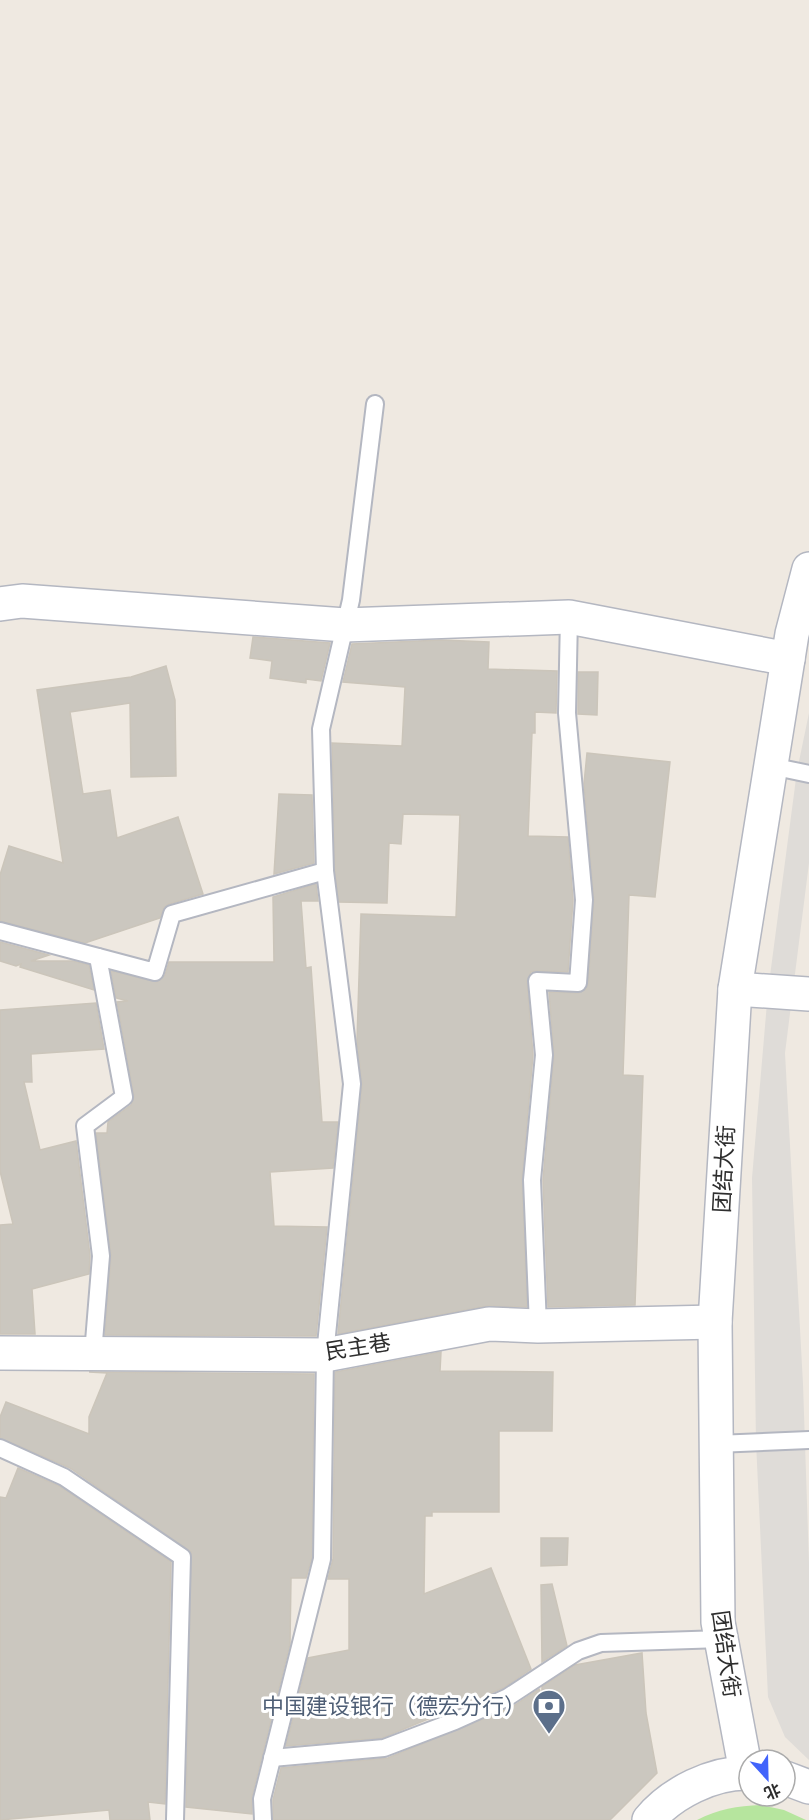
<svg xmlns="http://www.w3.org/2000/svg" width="809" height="1820" font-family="Signika,'Noto Sans SC',sans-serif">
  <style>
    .green { fill: #b6e59e }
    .plaza { fill: #dfdcd8 }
    .building { fill: #cbc7bf; stroke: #cbc5ba; stroke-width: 1.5 }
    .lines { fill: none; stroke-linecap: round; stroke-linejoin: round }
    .service-casing { stroke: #b4b7c1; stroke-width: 20 }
    .minor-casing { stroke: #b4b7c1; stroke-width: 36 }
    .secondary-casing { stroke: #b4b7c1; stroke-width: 36 }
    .service { stroke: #fff; stroke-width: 16 }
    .minor { stroke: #fff; stroke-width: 33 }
    .secondary { stroke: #fff; stroke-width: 33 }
    .labels { text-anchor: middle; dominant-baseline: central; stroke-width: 6; stroke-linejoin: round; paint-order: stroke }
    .street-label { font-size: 22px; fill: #2e2e2e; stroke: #fff }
    .service-label { font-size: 22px; fill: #4e5e75; stroke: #fff; text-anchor: end }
  </style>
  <rect width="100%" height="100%" fill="#efe9e1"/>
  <path class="green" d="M 761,1805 L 784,1810 L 806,1820 L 697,1820 C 718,1809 737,1806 761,1805 Z"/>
  <path class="plaza" d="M 809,713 L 809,863 L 785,1053 L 803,1384 L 809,1563 L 809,1760 L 785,1737 L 768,1697 L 756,1442 L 752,1178 L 768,991 L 797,771 Z"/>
  <g class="building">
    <path d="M 253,637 L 330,643 L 321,681 L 306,679 L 306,683 L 270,678 L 272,661 L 250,658 Z"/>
    <path d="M 441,640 L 489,642 L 488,669 L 557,671 L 556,713 L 535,712 L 535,733 L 532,733 L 528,836 L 568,837 L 573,900 L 568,972 L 537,971 L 531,972 L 527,981 L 533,1055 L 522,1179 L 527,1307 L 486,1306 L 338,1334 L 362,1085 L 357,1040 L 361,914 L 456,917 L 460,815 L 403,814 L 401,844 L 389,843 L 387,903 L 339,902 L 335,870 L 332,743 L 402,746 L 405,687 L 343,682 L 352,644 Z"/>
    <path d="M 166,666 L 175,700 L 176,776 L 131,777 L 130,703 L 70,712 L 83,794 L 110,790 L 117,838 L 178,817 L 203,894 L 169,904 L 164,907 L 160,918 L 85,943 L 0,921 L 0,875 L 9,846 L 63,863 L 37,690 L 131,677 Z"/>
    <path d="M 578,672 L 598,672 L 597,715 L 578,714 Z"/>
    <path d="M 587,753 L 670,762 L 655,897 L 629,895 L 623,1075 L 643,1076 L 635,1305 L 548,1307 L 543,1180 L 554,1056 L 549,992 L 578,993 L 586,989 L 588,984 L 594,901 L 584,784 Z"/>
    <path d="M 279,794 L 312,795 L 314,863 L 274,874 Z"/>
    <path d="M 316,884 L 318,901 L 301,901 L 306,968 L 311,967 L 322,1122 L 338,1122 L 333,1168 L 270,1172 L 274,1226 L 327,1227 L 316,1336 L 105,1335 L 111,1255 L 96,1133 L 107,1133 L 108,1122 L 131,1105 L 134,1096 L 117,1002 L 128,1001 L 116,998 L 111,971 L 157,982 L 165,975 L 169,962 L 274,962 L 273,897 Z"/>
    <path d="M 0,942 L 49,955 L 31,961 L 73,961 L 89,965 L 94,990 L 20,967 L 21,964 L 16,966 L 0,961 Z"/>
    <path d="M 96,1003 L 104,1049 L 31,1054 L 32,1082 L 24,1082 L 40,1150 L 76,1141 L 90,1256 L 89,1274 L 32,1289 L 35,1334 L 0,1334 L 0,1225 L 13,1224 L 0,1171 L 0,1010 Z"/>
    <path d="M 441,1352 L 440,1371 L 553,1372 L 552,1431 L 499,1431 L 499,1512 L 432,1512 L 432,1516 L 425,1516 L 424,1594 L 491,1568 L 531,1669 L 503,1688 L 382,1738 L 286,1746 L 308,1658 L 349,1650 L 349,1579 L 328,1579 L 333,1559 L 335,1372 Z"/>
    <path d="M 89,1372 L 314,1374 L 312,1558 L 306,1578 L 291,1578 L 290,1644 L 252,1796 L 252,1814 L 186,1807 L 191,1552 L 70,1468 L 0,1438 L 0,1417 L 6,1402 L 89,1434 L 89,1417 L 107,1373 Z"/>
    <path d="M 18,1468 L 59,1486 L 171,1562 L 165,1804 L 148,1802 L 150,1820 L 110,1820 L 109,1810 L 0,1820 L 0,1497 L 6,1498 Z"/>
    <path d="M 541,1538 L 568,1538 L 567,1565 L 541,1566 Z"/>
    <path d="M 552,1584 L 567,1646 L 542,1662 L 541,1585 Z"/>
    <path d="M 642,1653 L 646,1713 L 657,1773 L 610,1820 L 273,1820 L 273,1800 L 281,1768 L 388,1758 L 512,1707 L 539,1689 L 542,1696 L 542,1687 L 575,1665 Z"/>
  </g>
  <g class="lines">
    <g class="service-casing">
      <g id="service">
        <path d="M 771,766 L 809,774"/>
        <path d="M 0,931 L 155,972 L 172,914 L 325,871"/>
        <path d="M 538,1326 L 532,1180 L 544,1055 L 537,981 L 578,983 L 584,900 L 567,713 L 569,617"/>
        <path d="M 93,1354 L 101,1256 L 85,1126 L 124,1097 L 98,957"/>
        <path d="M 716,1444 L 809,1440"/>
        <path d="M 0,1448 L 64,1477 L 182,1557 L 175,1820"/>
        <path d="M 272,1758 L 384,1748 L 455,1721 L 508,1697 L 578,1651 L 601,1643 L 722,1639"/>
        <path d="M 263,1820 L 262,1799 L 322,1559 L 325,1355 L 352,1084 L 325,871 L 321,729 L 351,600 L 375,404"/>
      </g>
    </g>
    <g class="minor-casing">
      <g id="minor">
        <path d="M 0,604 L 22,601 L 345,625 L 569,617 L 788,659"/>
        <path d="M 735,989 L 809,994"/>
        <path d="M 0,1353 L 325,1355 L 489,1324 L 538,1326 L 715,1322"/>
      </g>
    </g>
    <g class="secondary-casing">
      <g id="secondary">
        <path d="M 746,1772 L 718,1622 L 715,1322 L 735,989 L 792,634 L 809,569"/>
        <path d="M 785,1778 L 809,1787"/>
        <path d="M 649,1820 C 671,1793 713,1772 749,1773"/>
      </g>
    </g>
    <use href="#service" class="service"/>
    <use href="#minor" class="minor"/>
    <use href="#secondary" class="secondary"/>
  </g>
  <defs>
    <g id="bank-pin" transform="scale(1.725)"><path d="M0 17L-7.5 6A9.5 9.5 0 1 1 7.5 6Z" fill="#5c6f8a" stroke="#fff"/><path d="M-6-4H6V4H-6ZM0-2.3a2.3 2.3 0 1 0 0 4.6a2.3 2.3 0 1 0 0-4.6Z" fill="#fff"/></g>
  </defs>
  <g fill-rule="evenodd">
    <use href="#bank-pin" x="549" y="1706"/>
  </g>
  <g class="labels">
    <g class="street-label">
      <text transform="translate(724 1169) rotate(-87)">团结大街</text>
      <text transform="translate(358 1347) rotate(-9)">民主巷</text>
      <text transform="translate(726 1654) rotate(82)">团结大街</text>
    </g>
    <g class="service-label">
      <text x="526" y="1706">中国建设银行（德宏分行）</text>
    </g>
  </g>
  <g transform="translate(767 1778) rotate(158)"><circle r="28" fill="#ffffff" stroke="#ababab" stroke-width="1.5"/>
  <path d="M0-4.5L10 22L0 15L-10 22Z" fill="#4264fb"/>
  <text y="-9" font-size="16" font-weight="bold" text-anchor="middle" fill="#2e2e2e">北</text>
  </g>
</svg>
